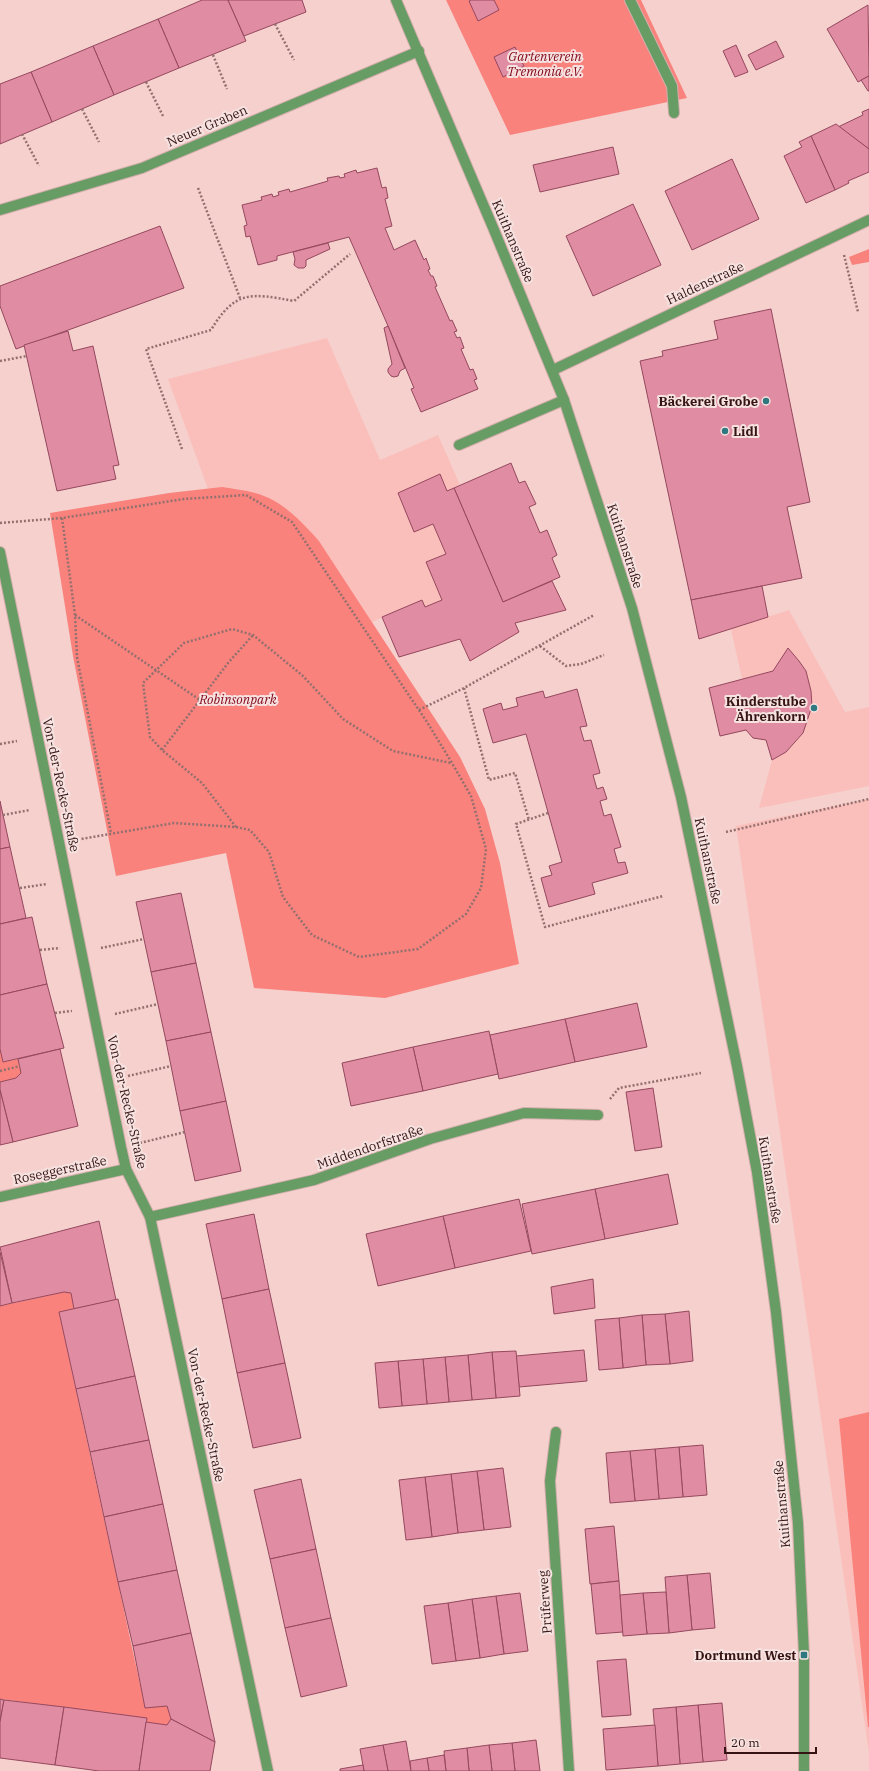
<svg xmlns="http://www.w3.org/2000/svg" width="869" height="1771" font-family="'IBM Plex Serif',serif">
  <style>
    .built { fill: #fbbfbb }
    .green { fill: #fa827d }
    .building { fill: #e08ca2; stroke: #95485e }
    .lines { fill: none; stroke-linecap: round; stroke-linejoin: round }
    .service-casing { stroke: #d2aeac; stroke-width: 12 }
    .minor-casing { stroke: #d2aeac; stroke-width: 12 }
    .path { stroke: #93706e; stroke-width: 2.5; stroke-dasharray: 2 2; stroke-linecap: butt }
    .service { stroke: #679c64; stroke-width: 10 }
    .minor { stroke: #679c64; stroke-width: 10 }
    .poi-dot { fill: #2f787f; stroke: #f6e3e1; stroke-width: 1.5 }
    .labels { text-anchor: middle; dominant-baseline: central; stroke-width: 4; stroke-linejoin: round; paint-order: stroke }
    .park-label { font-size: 13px; font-style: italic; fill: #820618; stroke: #f6e3e1 }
    .street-label { font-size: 13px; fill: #351413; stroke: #f6e3e1 }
    .poi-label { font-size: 13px; font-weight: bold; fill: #351413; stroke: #f6e3e1; text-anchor: end }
  </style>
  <rect width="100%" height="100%" fill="#f5d0cd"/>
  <g class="built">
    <path d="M 327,338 L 380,460 L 438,435 L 460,485 L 454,488 L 503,602 L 552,581 L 566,610 L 515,623 L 519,632 L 470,661 L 460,639 L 399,657 L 383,617 L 372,622 L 319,541 L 222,487 L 208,489 L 168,379 Z"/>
    <path d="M 789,610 L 845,712 L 869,707 L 869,786 L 759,808 L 772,760 L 766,740 L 742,679 L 731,629 Z"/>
    <path d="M 869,799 L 869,1753 L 736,826 Z"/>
  </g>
  <g class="green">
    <path d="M 446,0 L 641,0 L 687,98 L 510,135 Z"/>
    <path d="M 869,249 L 869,262 L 852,265 L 849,257 Z"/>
    <path d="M 222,487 C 233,489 245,490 255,493 C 282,500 301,521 319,541 L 460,757 L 485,809 L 500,863 L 519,964 L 385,998 L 254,988 L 226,853 L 116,876 L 73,656 L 50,513 L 169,493 Z"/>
    <path d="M 0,1049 L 3,1062 L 18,1059 L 21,1073 L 16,1078 L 0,1082 Z"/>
    <path d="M 64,1292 L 71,1293 L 74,1309 L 59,1312 L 145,1707 L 167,1706 L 171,1719 L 167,1725 L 146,1722 L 146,1718 L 0,1699 L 0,1306 Z"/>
    <path d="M 869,1412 L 869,1727 L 868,1727 L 839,1419 Z"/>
  </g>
  <g class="building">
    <path d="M 202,0 L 228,0 L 246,41 L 179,68 L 158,19 Z"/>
    <path d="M 228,0 L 302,0 L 306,12 L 244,36 Z"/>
    <path d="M 471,0 L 494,0 L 499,10 L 478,21 L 469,1 Z"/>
    <path d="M 868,5 L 869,76 L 858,82 L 827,29 Z"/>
    <path d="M 158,19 L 179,68 L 114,95 L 93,46 Z"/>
    <path d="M 776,41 L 784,57 L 756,70 L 748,55 Z"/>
    <path d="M 736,45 L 748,72 L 735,77 L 723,51 Z"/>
    <path d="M 93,46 L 114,95 L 52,122 L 31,72 Z"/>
    <path d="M 515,47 L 524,66 L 503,77 L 494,57 Z"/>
    <path d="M 31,72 L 52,122 L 0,144 L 0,84 Z"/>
    <path d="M 869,76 L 869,91 L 868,91 L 861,80 Z"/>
    <path d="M 869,109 L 869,149 L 838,127 L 863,115 L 862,112 Z"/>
    <path d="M 836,124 L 869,149 L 869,172 L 848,181 L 849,183 L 835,190 L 811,136 Z"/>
    <path d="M 811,136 L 835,190 L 806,203 L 784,156 L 802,147 L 799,142 Z"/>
    <path d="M 613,147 L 619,174 L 540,192 L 533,165 Z"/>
    <path d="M 732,159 L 759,219 L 692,250 L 665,191 Z"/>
    <path d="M 377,168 L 382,188 L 386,187 L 388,198 L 385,199 L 392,226 L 385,228 L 394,250 L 415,240 L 424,260 L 426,258 L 430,269 L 428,270 L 431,276 L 433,276 L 437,286 L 435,287 L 450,321 L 452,320 L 457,331 L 454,332 L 457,338 L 460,337 L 464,348 L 461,349 L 470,370 L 473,369 L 477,379 L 474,380 L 478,389 L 421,412 L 411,389 L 414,388 L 388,326 L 349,237 L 277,256 L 277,260 L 258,265 L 250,236 L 246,237 L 244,226 L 247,225 L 242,205 L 262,200 L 261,197 L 272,194 L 273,197 L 279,195 L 278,192 L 289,189 L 290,192 L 328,181 L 327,178 L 339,176 L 340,178 L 345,177 L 344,174 L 356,170 L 357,173 Z"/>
    <path d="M 633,204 L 661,265 L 593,296 L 566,236 Z"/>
    <path d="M 160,226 L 184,288 L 16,349 L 0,306 L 0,286 Z"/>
    <path d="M 328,243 L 330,249 L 306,260 L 306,266 L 304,268 L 298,268 L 294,265 L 295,259 L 293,252 Z"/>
    <path d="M 771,309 L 810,502 L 787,507 L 802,578 L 691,600 L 640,361 L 663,356 L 662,351 L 718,339 L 714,321 Z"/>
    <path d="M 388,326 L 405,368 L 400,371 L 398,376 L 394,377 L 391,376 L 388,372 L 388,369 L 392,364 L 384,328 Z"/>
    <path d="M 68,331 L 73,351 L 93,346 L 119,465 L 113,466 L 116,479 L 57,491 L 24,345 Z"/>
    <path d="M 511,463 L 519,483 L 525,481 L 536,504 L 529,507 L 540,533 L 547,530 L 557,555 L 552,558 L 560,577 L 503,602 L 454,488 Z"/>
    <path d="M 440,474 L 447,491 L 454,488 L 503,602 L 552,581 L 566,610 L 515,623 L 519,632 L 470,661 L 460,639 L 399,657 L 382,617 L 422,600 L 425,607 L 442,600 L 426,562 L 446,554 L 433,524 L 414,532 L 398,493 Z"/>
    <path d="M 762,586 L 768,617 L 699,639 L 691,600 Z"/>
    <path d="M 788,648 L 799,661 L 806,671 L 811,691 L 812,706 L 803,733 L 786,752 L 772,760 L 766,740 L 753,738 L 746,730 L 720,736 L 709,688 L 773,671 Z"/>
    <path d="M 577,689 L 587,726 L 580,727 L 584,741 L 591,740 L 600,773 L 593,775 L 597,789 L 603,787 L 607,799 L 600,801 L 604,816 L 611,814 L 621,847 L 614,849 L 618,863 L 625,862 L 628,873 L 592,883 L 595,894 L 549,907 L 541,878 L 552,875 L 549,866 L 562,862 L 526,734 L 493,743 L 483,709 L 501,703 L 503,710 L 518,706 L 516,698 L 543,691 L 545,698 Z"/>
    <path d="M 0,801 L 10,847 L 0,849 Z"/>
    <path d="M 10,847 L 26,918 L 0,924 L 0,849 Z"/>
    <path d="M 181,893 L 196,963 L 151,972 L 136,902 Z"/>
    <path d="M 32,917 L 47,984 L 0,995 L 0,924 Z"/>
    <path d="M 196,963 L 211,1032 L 166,1041 L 151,972 Z"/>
    <path d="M 47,984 L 64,1048 L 3,1062 L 0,1049 L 0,995 Z"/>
    <path d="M 637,1003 L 647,1047 L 575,1062 L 565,1019 Z"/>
    <path d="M 565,1019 L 575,1062 L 499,1079 L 490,1035 Z"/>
    <path d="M 489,1031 L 498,1074 L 423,1091 L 413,1047 Z"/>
    <path d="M 211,1032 L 226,1101 L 180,1111 L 166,1041 Z"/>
    <path d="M 413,1047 L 423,1091 L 351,1106 L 342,1063 Z"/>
    <path d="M 60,1049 L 78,1126 L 13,1142 L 0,1090 L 0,1082 L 16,1078 L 21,1073 L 18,1059 Z"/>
    <path d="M 653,1088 L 662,1147 L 635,1151 L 626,1092 Z"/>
    <path d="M 0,1090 L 13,1142 L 0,1145 Z"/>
    <path d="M 226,1101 L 241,1171 L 195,1181 L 180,1111 Z"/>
    <path d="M 668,1174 L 678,1224 L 605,1239 L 595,1189 Z"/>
    <path d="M 595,1189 L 605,1239 L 532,1254 L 522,1204 Z"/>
    <path d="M 519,1199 L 531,1251 L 455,1268 L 443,1216 Z"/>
    <path d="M 254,1214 L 269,1289 L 222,1299 L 206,1224 Z"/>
    <path d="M 443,1216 L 455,1268 L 378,1286 L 366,1234 Z"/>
    <path d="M 99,1221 L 116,1300 L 74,1309 L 71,1293 L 64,1292 L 12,1303 L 0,1247 Z"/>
    <path d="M 0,1252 L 12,1303 L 0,1306 Z"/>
    <path d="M 593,1279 L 595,1308 L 554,1314 L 551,1287 Z"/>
    <path d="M 269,1289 L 285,1363 L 237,1373 L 222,1299 Z"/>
    <path d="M 118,1299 L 135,1376 L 76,1389 L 59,1312 Z"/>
    <path d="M 689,1311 L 693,1361 L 670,1364 L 665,1314 Z"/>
    <path d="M 665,1314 L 670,1364 L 646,1365 L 642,1315 Z"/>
    <path d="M 642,1315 L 646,1365 L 623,1368 L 619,1318 Z"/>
    <path d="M 619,1318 L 623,1368 L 599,1370 L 595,1320 Z"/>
    <path d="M 584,1350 L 587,1381 L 519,1387 L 516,1356 Z"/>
    <path d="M 516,1351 L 520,1396 L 496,1398 L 492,1352 Z"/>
    <path d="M 492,1352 L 496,1398 L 472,1400 L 468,1355 Z"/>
    <path d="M 468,1355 L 472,1400 L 449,1402 L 445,1357 Z"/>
    <path d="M 445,1357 L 449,1402 L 427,1404 L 423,1359 Z"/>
    <path d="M 423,1359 L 427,1404 L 402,1406 L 398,1361 Z"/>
    <path d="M 398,1361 L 402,1406 L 379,1408 L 375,1363 Z"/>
    <path d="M 285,1363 L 301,1438 L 253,1448 L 237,1373 Z"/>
    <path d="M 135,1376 L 149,1440 L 90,1452 L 76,1389 Z"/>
    <path d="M 149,1440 L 163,1504 L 104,1517 L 90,1452 Z"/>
    <path d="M 703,1445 L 707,1495 L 683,1497 L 679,1447 Z"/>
    <path d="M 679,1447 L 683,1497 L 659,1499 L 655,1449 Z"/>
    <path d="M 655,1449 L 659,1499 L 635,1501 L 630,1451 Z"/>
    <path d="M 630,1451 L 635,1501 L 610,1503 L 606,1453 Z"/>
    <path d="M 503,1468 L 511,1527 L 484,1530 L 477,1471 Z"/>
    <path d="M 477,1471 L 484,1530 L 458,1533 L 451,1474 Z"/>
    <path d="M 451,1474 L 458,1533 L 432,1537 L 425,1477 Z"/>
    <path d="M 425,1477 L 432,1537 L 406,1540 L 399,1480 Z"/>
    <path d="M 301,1479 L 316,1549 L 270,1559 L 254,1490 Z"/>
    <path d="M 163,1504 L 177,1570 L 118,1582 L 104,1517 Z"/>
    <path d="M 614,1526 L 619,1581 L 590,1584 L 585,1529 Z"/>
    <path d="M 316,1549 L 331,1618 L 285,1628 L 270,1559 Z"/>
    <path d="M 177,1570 L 191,1633 L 133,1646 L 118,1582 Z"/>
    <path d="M 710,1573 L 715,1628 L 692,1630 L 687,1575 Z"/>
    <path d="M 687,1575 L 692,1630 L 669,1633 L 665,1577 Z"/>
    <path d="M 619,1581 L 623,1632 L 596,1634 L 591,1584 Z"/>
    <path d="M 666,1592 L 669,1633 L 647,1634 L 643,1593 Z"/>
    <path d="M 520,1593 L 528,1651 L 504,1654 L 496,1596 Z"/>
    <path d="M 643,1593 L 647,1634 L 623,1636 L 620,1595 Z"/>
    <path d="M 496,1596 L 504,1654 L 480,1658 L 472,1599 Z"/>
    <path d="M 472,1599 L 480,1658 L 456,1661 L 448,1603 Z"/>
    <path d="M 448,1603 L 456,1661 L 432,1664 L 424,1606 Z"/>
    <path d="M 331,1618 L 347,1686 L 301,1697 L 285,1628 Z"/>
    <path d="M 191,1633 L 198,1664 L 215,1742 L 171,1719 L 167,1706 L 145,1708 L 133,1646 Z"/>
    <path d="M 626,1659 L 631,1715 L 602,1717 L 597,1661 Z"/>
    <path d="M 0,1699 L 4,1700 L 0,1722 Z"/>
    <path d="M 4,1700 L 64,1707 L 55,1765 L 0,1758 L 0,1722 Z"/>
    <path d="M 722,1703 L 727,1760 L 703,1762 L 698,1705 Z"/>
    <path d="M 698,1705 L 703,1762 L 680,1764 L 676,1707 Z"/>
    <path d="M 64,1707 L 147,1718 L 139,1771 L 99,1771 L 55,1765 Z"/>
    <path d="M 676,1707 L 680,1764 L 658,1766 L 653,1709 Z"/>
    <path d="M 171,1719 L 215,1742 L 210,1771 L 139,1771 L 146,1722 L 167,1725 Z"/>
    <path d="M 655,1725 L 658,1766 L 606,1770 L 603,1729 Z"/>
    <path d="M 536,1740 L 540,1771 L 515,1771 L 512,1743 Z"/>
    <path d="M 406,1741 L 411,1771 L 388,1771 L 383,1745 Z"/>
    <path d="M 512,1743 L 515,1771 L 492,1771 L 489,1745 Z"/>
    <path d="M 383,1745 L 388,1771 L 364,1771 L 360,1749 Z"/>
    <path d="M 489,1745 L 492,1771 L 469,1771 L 467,1748 Z"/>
    <path d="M 467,1748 L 469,1771 L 446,1771 L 444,1751 Z"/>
    <path d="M 444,1755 L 446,1771 L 429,1771 L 427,1758 Z"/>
    <path d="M 427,1758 L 429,1771 L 411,1771 L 410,1761 Z"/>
    <path d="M 363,1765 L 364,1771 L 340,1771 L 340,1769 Z"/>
  </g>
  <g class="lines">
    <g class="service-casing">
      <g id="service">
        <path d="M 630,0 L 672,86 L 674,113"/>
        <path d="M 459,445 L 564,400"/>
      </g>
    </g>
    <g class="minor-casing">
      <g id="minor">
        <path d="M 396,0 L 494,230 L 564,400 L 632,608 L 681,797 L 737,1066 L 757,1172 L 776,1312 L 798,1523 L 804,1655 L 804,1771"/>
        <path d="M 0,210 L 142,168 L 419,51"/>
        <path d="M 553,370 L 869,220"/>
        <path d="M 0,552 L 121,1147 L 126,1169 L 150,1217 L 268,1771"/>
        <path d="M 0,1197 L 126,1169"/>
        <path d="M 150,1217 L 314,1180 L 430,1139 L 524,1113 L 598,1115"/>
        <path d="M 556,1432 L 550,1481 L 569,1771"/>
      </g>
    </g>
    <g class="path">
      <path d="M 275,24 L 294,60"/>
      <path d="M 213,55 L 227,89"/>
      <path d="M 146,82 L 163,116"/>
      <path d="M 82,109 L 99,142"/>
      <path d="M 22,134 L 39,166"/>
      <path d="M 198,188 L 240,298"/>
      <path d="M 844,255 L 858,312"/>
      <path d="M 0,361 L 27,356"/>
      <path d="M 182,449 L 146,349 L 211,330 C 235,290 251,293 294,301 L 350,254"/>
      <path d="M 62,518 L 75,615 L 77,657 L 111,833"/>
      <path d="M 0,523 L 62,518 L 184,499 L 246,495 L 292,522 L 427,722 L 452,763 L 471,796 L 486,849 L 481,888 L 466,914 L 418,949 L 359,957 L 312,935 L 283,897 L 269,852 L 250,830 L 236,827 L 174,823 L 81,839"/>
      <path d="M 75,615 L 200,700"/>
      <path d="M 540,646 L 566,666 L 581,664 L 604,655"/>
      <path d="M 464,688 L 489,780 L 515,773 L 529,820"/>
      <path d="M 419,710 L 464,688 L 594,615"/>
      <path d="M 0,744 L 17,741"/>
      <path d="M 162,750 L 228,663 L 253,635"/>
      <path d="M 548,813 L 516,824 L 545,927 L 663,896"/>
      <path d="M 3,815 L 30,810"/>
      <path d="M 236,827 L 202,783 L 162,750 L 150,737 L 143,683 L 184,643 L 232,629 L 253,635 L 303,676 L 343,719 L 393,751 L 451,763"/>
      <path d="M 726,832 L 869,799"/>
      <path d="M 20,888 L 47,884"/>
      <path d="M 101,948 L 144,939"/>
      <path d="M 40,950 L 60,948"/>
      <path d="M 55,1013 L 72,1011"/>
      <path d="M 115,1014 L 158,1004"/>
      <path d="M 0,1071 L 20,1066"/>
      <path d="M 128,1076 L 171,1066"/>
      <path d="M 610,1099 L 619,1088 L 701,1073"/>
      <path d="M 140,1143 L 185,1132"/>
    </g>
    <use href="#service" class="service"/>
    <use href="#minor" class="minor"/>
  </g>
  <g class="poi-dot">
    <circle cx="766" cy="401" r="4"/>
    <circle cx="725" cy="431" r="4"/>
    <circle cx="814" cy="708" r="4"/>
    <rect x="800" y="1651" width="8" height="8" rx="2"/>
  </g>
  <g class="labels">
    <g class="park-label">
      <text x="545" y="56">Gartenverein<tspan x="545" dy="15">Tremonia e.V.</tspan></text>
      <text x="238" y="699">Robinsonpark</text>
    </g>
    <g class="street-label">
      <text transform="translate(207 126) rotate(-23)">Neuer Graben</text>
      <text transform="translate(513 241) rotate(67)">Kuithanstraße</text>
      <text transform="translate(705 283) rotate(-25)">Haldenstraße</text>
      <text transform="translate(625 546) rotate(72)">Kuithanstraße</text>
      <text transform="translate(61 785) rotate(78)">Von-der-Recke-Straße</text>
      <text transform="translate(708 861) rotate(78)">Kuithanstraße</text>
      <text transform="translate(127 1102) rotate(77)">Von-der-Recke-Straße</text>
      <text transform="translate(370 1147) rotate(-19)">Middendorfstraße</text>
      <text transform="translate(60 1170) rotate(-12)">Roseggerstraße</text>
      <text transform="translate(770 1180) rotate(81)">Kuithanstraße</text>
      <text transform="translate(206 1415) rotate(78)">Von-der-Recke-Straße</text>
      <text transform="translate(782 1504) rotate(-95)">Kuithanstraße</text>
      <text transform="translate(545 1602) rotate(-94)">Prüferweg</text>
    </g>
    <g class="poi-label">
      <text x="758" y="401">Bäckerei Grobe</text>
      <text x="733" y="431" text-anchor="start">Lidl</text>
      <text x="806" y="701">Kinderstube<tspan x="806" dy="15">Ährenkorn</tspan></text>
      <text x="796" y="1655">Dortmund West</text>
    </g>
  </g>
  <path d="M725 1747v6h91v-6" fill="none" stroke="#351413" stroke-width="2"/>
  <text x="731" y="1747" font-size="12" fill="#351413" stroke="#f6e3e1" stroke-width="3" paint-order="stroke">20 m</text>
</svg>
